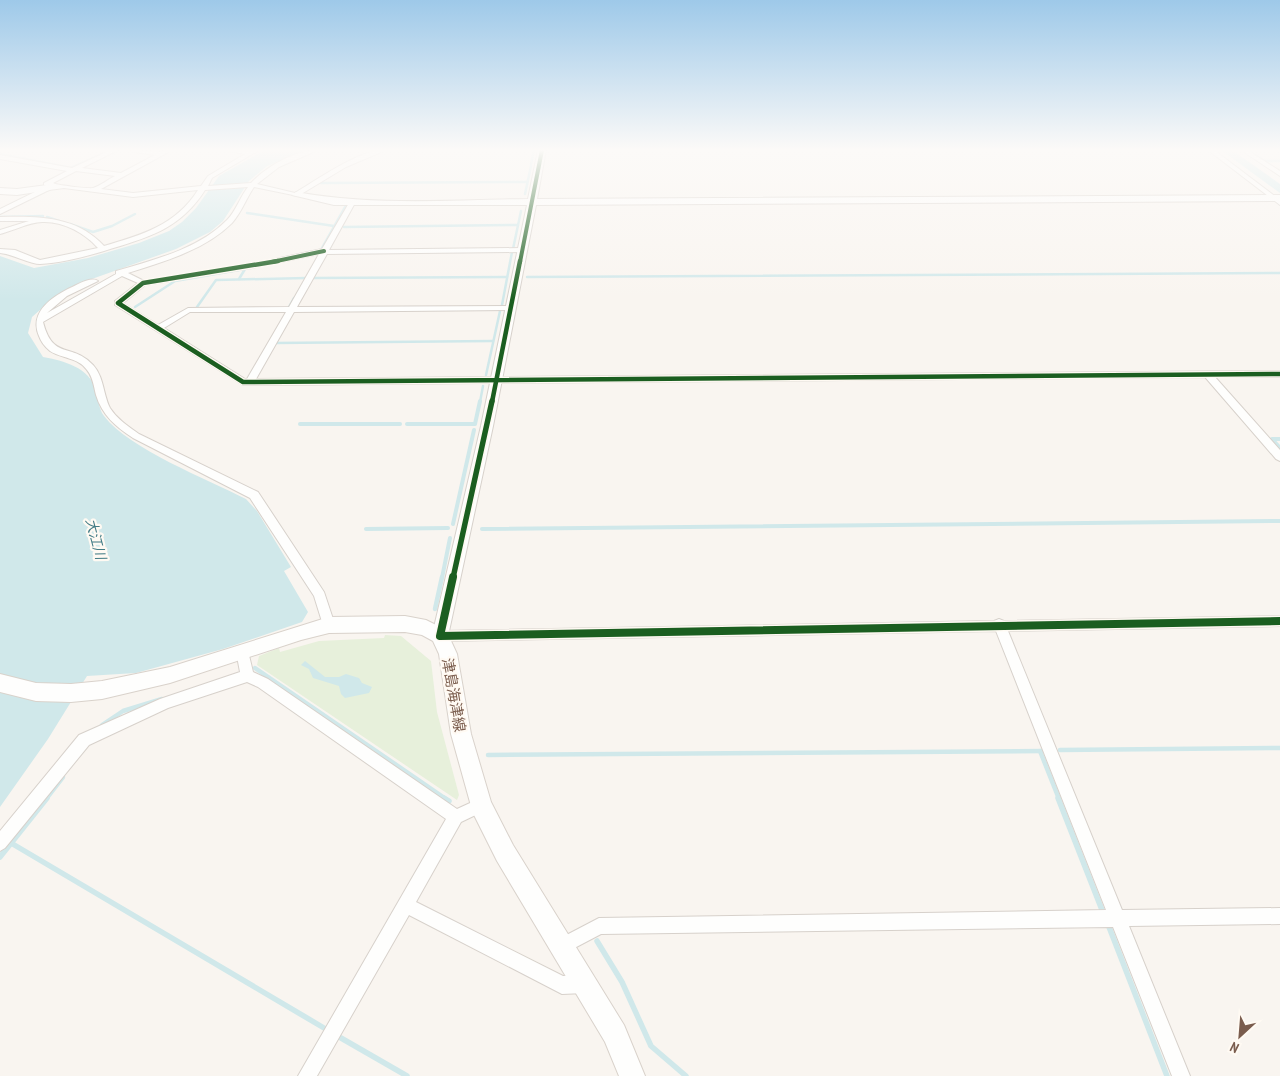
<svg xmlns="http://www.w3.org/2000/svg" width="1280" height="1076" font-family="'PT Sans Narrow','Noto Sans JP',sans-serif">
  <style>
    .green { fill: #e7f0db }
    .water { fill: #d0e8ea }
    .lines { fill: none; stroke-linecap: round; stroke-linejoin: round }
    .stream-far3 { stroke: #d0e8ea; stroke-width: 2.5 }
    .stream-far2 { stroke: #d0e8ea; stroke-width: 4 }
    .stream-far1 { stroke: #d0e8ea; stroke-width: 4.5 }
    .stream { stroke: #d0e8ea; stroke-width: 5.5 }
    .minor-casing { stroke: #d7d1cb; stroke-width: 2 }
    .tertiary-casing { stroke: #d7d1cb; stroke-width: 2 }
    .secondary-casing { stroke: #d9d2cb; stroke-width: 2 }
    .minor { fill: #fefefd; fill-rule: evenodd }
    .tertiary { fill: #fefefd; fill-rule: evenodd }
    .secondary { fill: #fefefd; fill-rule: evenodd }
    .cycleway-far3-casing { stroke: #fffaf3; stroke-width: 5.5 }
    .cycleway-far2-casing { stroke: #fffaf3; stroke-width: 7 }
    .cycleway-far1-casing { stroke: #fffaf3; stroke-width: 9 }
    .cycleway-casing { stroke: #fffaf3; stroke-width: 11 }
    .cycleway-far3 { stroke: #1b5e20; stroke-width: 4 }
    .cycleway-far2 { stroke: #1b5e20; stroke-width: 4.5 }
    .cycleway-far1 { stroke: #1b5e20; stroke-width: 5.5 }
    .cycleway { stroke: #1b5e20; stroke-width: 8 }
    .labels { text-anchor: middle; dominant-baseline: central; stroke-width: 4.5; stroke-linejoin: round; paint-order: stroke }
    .water-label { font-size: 14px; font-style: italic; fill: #437c86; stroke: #fffaf3 }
    .near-street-label { font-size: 15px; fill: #7a5c4d; stroke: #fffaf3 }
  </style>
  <rect width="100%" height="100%" fill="#f9f5f0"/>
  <path class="green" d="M 385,635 L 401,636 L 431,661 L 437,712 L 459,795 L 457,800 L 257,665 L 259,656 L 279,648 L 280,652 L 319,641 L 384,638 Z"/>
  <g class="water">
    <path d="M 265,150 L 309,150 L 267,166 L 249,181 L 223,221 L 210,232 L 176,249 L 75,285 L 57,295 L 32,317 L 28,333 L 43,357 C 64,361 89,367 96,390 C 99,399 98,408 104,416 C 129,449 207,479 246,499 L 257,511 L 291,567 L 284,571 L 308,612 L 302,622 L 223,649 L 136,673 L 87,676 L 48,739 L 0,807 L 0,256 L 34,268 L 88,258 L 139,243 L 169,231 L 182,222 L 196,208 L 219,176 Z"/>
    <path d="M 1221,150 L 1232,150 L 1280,184 L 1280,193 Z"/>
    <path d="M 305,661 L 325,677 L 339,677 L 346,674 L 359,678 L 362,683 L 372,687 L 369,693 L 345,698 L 341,694 L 339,686 L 313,678 L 309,669 L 301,665 Z"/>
  </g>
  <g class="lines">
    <g class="stream-far3">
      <path d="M 1248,150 L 1270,165"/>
      <path d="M 0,154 L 71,168 L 111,150"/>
      <path d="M 1265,161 L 1280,161"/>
      <path d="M 531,164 L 534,150"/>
      <path d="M 321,183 L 527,182"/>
      <path d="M 525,194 L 531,166"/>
      <path d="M 247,213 L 334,226"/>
      <path d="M 0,217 L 43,216"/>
      <path d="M 47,217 L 59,221"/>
      <path d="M 70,224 L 93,232 L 112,226 L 135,214"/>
      <path d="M 344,227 L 518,225"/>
      <path d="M 322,248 L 345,207"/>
      <path d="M 513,249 L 521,211"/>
      <path d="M 527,277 L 1280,273"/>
      <path d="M 312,278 L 507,277"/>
      <path d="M 502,305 L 512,252"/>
      <path d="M 135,307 L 175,281 L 245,269 L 239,279"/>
      <path d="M 197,307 L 216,280 L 306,278"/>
      <path d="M 289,307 L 294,298"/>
      <path d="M 275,343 L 493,341"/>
      <path d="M 486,375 L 500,311"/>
      <path d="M 480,402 L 483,386"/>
    </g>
    <g class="stream-far2">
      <path d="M 300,424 L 400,424"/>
      <path d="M 407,424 L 475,424 L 480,401"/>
      <path d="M 1280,439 L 1272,439 L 1280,448"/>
      <path d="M 453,524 L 474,430"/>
      <path d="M 366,529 L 448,528"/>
      <path d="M 482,529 L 1280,521"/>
      <path d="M 442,578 L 450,538"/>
    </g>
    <g class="stream-far1">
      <path d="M 435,609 L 442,577"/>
      <path d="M 255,668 L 446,799"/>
      <path d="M 102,725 L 123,711 L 162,699"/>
      <path d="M 1060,750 L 1280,748"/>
      <path d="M 1040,751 L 1059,799"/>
      <path d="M 488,755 L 1043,751"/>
      <path d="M 46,799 L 63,777"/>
    </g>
    <g class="stream">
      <path d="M 444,798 L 449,801"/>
      <path d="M 1058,798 L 1102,910"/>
      <path d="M 11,843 L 324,1028"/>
      <path d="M 0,857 L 47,798"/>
      <path d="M 1109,927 L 1167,1076"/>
      <path d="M 597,941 L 622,982 L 651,1046 L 686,1076"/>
      <path d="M 341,1038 L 407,1076"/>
    </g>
    <g class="minor-casing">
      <g id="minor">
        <path d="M 111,150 L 118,150 L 82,168 L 121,173 L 155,155 L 134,152 L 131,150 L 160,152 L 165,150 L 172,150 L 101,189 L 133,193 L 201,186 L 208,176 L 245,154 L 229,151 L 228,150 C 238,150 251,149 259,150 L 212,178 L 208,186 L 251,183 C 266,167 295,150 318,150 L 279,167 L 257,184 L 295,193 C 315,181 364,147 386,150 L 346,167 L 298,196 L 254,187 C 246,199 241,213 232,223 C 205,250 163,262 128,273 L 144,281 L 252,264 L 322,249 L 349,203 L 352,201 L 355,203 L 329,250 L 522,248 L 526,250 L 522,252 L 327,254 L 297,307 L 511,306 L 515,308 L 511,310 L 294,312 L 256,379 L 1280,371 L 1280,377 L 1215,377 L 1280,450 L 1280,461 L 1276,459 L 1205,377 L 243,385 L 115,305 L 115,301 L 138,283 L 122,276 L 43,322 C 53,361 72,342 93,365 C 104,377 103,394 110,408 C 117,419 129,427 139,434 L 258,492 L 324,592 L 335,625 L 333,629 L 329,630 L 325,629 L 323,625 L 314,596 L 250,498 L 133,438 C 116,427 102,415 96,395 C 94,387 93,377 87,370 C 78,357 62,359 50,351 C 45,347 41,342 39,336 C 29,313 50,298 70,288 C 77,285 91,276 98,281 L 67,296 L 47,313 L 116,274 L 116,271 C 153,260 199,249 227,220 C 236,211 240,197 248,187 L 205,190 C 180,230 146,238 104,251 C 84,257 61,263 40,264 C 29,264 13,254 0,253 L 0,249 L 15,250 L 40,260 L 98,248 C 85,233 63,221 42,222 C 29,222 13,231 0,234 L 0,230 L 29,221 L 0,221 L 0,217 C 38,216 77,216 104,246 C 142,235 176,225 198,190 L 133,197 L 64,188 L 49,190 L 0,214 L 0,209 L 47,186 L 44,185 L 44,183 L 67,171 L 0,159 L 0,155 L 72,168 ZM 76,171 L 115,176 C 109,179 100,186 93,188 C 89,189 55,185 53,183 ZM 319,254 L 289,307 L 188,308 L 158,325 L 123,303 L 145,285 L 252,268 ZM 190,312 L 286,312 L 247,379 L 245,379 L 164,328 Z"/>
        <path d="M 1208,150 L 1214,150 L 1280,200 L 1280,205 Z"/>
        <path d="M 1241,150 L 1247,150 L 1280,171 L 1280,176 Z"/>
        <path d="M 1280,616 L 1280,626 L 1008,631 L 1122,910 L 1280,908 L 1280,924 L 1129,926 L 1190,1076 L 1172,1076 L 1113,927 L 601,934 L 563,954 L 557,952 L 555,946 L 557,940 L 599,918 L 1106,910 L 996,631 L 440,641 L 436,640 L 434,636 L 436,632 L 440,631 L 994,621 L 999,619 L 1004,621 Z"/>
        <path d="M 242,645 L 247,647 L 253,672 L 268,679 L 457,809 L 481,798 L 486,800 L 488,805 L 486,810 L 461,822 L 416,902 L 563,976 L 585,975 L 591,978 L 594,984 L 591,990 L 585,993 L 562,994 L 409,915 L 317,1076 L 298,1076 L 446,819 L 258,687 L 247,682 L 168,708 L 89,745 L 5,848 L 0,851 L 0,831 L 79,735 L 160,699 L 240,672 L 236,651 L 237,647 Z"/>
      </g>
    </g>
    <g class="tertiary-casing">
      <g id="tertiary">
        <path d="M 538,150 L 546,150 L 537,199 L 1280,195 L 1280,201 L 536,205 L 493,426 L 448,636 L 446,641 L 440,643 L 434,641 L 432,636 L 481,426 L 527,205 L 334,205 L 292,195 L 296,192 C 372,206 451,200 528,199 Z"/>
        <path d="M 47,185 L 51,188 L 50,190 L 17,195 L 0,194 L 0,188 L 17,189 Z"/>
      </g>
    </g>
    <g class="secondary-casing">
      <path id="secondary" d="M 405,616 L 426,620 L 446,630 L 457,654 L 471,734 L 491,802 L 513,845 L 624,1025 L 645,1076 L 619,1076 L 605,1042 L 497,861 L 473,813 L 451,734 L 439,654 L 433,641 L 422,635 L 405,632 L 329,633 L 301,640 L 170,683 L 102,699 L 71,702 L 36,701 L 0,692 L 0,674 L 36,683 L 71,684 L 102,681 L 170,667 L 329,617 Z"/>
    </g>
    <use href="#minor" class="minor"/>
    <use href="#tertiary" class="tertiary"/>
    <use href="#secondary" class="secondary"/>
    <g class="cycleway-far3-casing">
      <g id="cycleway-far3">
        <path d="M 272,262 L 324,251"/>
        <path d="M 520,262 L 542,150"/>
      </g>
    </g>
    <g class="cycleway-far2-casing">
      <g id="cycleway-far2">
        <path d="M 278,261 L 143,283 L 118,303 L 243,382 L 1280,374"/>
        <path d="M 492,402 L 520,261"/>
      </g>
    </g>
    <g class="cycleway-far1-casing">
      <path id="cycleway-far1" d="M 453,578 L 492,401"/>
    </g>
    <g class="cycleway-casing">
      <path id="cycleway" d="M 453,577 L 440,636 L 1280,621"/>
    </g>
    <use href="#cycleway-far3" class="cycleway-far3"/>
    <use href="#cycleway-far2" class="cycleway-far2"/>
    <use href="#cycleway-far1" class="cycleway-far1"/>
    <use href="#cycleway" class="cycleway"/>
  </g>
  <linearGradient id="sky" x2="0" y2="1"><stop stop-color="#9ec9e9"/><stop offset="0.5" stop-color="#fcfaf8"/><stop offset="1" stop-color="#fcfaf8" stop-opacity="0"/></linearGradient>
  <rect width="1280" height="300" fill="url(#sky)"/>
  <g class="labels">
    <g class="water-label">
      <text transform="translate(96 539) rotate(75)">大江川</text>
    </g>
    <g class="near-street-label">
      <text transform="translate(454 695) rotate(80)">津島海津線</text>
    </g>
  </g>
  <g transform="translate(1240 1036) rotate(206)" stroke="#fffaf3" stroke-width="4" paint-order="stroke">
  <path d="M0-4L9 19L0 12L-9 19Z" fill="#7a5c4d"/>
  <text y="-8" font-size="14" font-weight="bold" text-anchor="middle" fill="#7a5c4d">N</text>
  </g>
</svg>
